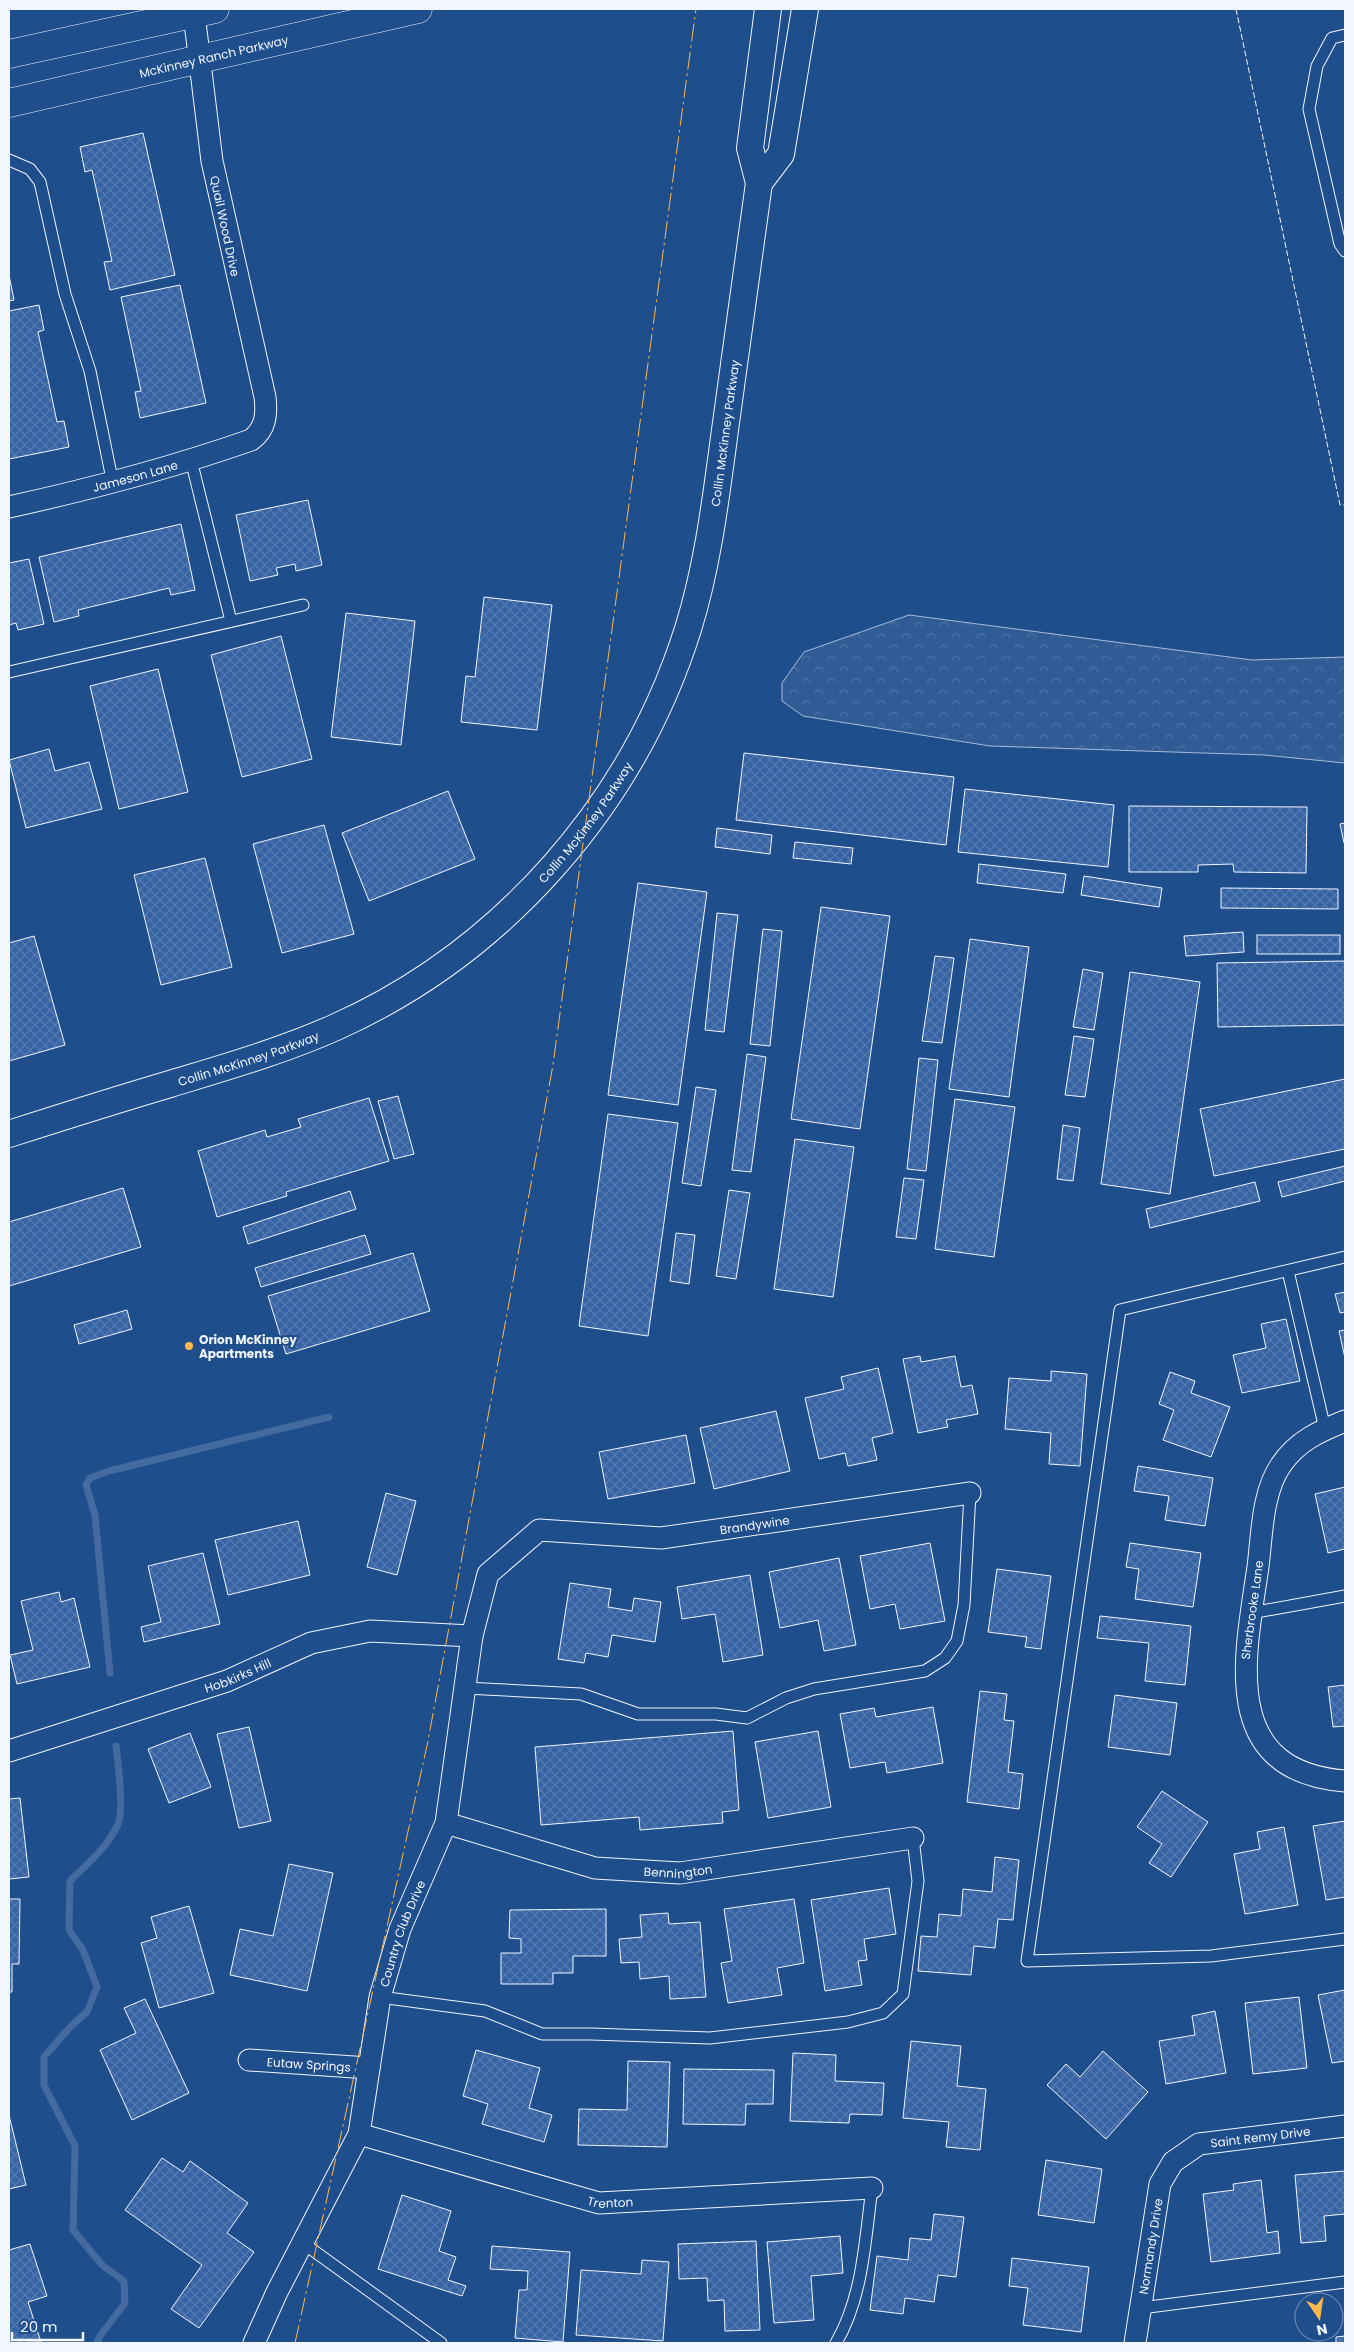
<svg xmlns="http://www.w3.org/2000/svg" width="1354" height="2352" font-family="Poppins,sans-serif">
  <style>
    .forest { fill: url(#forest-crowns); stroke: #a8bbd7 }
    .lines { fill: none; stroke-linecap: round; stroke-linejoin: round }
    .stream { stroke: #446ba0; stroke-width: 7 }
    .building { fill: url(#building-cross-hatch); stroke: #f2f6ff }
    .service-casing { stroke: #f2f6ff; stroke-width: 13 }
    .minor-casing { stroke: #f2f6ff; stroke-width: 23 }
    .tertiary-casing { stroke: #f2f6ff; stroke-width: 28 }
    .secondary-casing { stroke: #f2f6ff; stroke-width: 29 }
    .service { stroke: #1f4e8c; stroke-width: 11 }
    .minor { stroke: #1f4e8c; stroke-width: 21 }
    .tertiary { stroke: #1f4e8c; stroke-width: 26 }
    .secondary { stroke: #1f4e8c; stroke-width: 28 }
    .fence { stroke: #f2f6ff; stroke-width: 1; stroke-dasharray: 6 2.5; stroke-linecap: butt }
    .power { stroke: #ffb74d; stroke-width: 1; stroke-dasharray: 18 4 2.5 4; stroke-linecap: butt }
    .poi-dot { fill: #ffb74d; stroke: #1f4e8c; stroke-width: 2 }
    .labels { text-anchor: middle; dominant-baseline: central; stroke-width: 4; stroke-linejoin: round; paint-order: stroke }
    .street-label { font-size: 12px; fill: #f2f6ff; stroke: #1f4e8c }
    .poi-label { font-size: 12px; font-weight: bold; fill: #f2f6ff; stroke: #1f4e8c; text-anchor: start }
  </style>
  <defs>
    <pattern id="forest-crowns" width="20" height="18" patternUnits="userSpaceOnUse" patternTransform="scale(1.25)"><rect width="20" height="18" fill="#305b95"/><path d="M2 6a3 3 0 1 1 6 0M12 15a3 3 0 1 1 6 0" fill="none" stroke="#4e73a5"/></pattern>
    <pattern id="building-cross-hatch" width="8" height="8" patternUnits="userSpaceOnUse" patternTransform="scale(1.25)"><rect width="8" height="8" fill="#3563a3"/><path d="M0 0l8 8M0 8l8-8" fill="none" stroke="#537ab1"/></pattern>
  </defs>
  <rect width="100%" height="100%" fill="#1f4e8c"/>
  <path class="forest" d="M 909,615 L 1252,660 L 1345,657 L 1345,763 L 1264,755 L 990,746 L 803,716 L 782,701 L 782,683 L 804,652 Z"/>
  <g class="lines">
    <g class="stream">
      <path d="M 110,1673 L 95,1515 L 86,1485 L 90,1478 L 109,1471 L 329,1417"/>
      <path d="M 97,2343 L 100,2336 L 125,2303 L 124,2281 L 102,2265 L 73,2230 L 75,2146 L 44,2085 L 44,2057 L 71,2026 L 87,2012 L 97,1987 L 83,1950 L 69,1930 L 70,1881 C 87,1864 108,1847 118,1824 C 124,1812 118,1762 116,1746"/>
    </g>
  </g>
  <g class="building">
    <path d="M 143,133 L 175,275 L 110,290 L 104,262 L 112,261 L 92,170 L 85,172 L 80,147 Z"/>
    <path d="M 9,275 L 14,300 L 9,301 Z"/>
    <path d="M 180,285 L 206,403 L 140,418 L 135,392 L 141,391 L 121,297 Z"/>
    <path d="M 39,305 L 44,330 L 38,332 L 57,422 L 64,421 L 69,447 L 9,459 L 9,311 Z"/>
    <path d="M 308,500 L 322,565 L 296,571 L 295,564 L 276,568 L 278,575 L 250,581 L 236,515 Z"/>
    <path d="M 181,524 L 195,590 L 171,595 L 169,588 L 78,610 L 79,616 L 54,622 L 39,557 Z"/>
    <path d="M 29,559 L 44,624 L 18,630 L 16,623 L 9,625 L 9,563 Z"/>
    <path d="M 484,597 L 552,605 L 537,730 L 461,722 L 466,676 L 475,677 Z"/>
    <path d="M 346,613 L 415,621 L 401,745 L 331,737 Z"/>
    <path d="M 281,636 L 312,759 L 242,777 L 211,655 Z"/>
    <path d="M 158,669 L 188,792 L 119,809 L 90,686 Z"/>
    <path d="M 49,749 L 55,771 L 89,762 L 102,809 L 26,828 L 9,760 Z"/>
    <path d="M 744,753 L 954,777 L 946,845 L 736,820 Z"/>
    <path d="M 965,789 L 1114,805 L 1108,867 L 958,852 Z"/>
    <path d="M 448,791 L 475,859 L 369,901 L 342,833 Z"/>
    <path d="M 1129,806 L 1307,807 L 1306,873 L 1234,872 L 1233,864 L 1198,865 L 1198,872 L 1129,872 Z"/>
    <path d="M 1345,823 L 1345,843 L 1344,843 L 1340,824 Z"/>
    <path d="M 324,825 L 354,934 L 282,953 L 253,844 Z"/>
    <path d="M 717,828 L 772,835 L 770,854 L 715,847 Z"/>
    <path d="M 795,842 L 853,848 L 851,864 L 793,858 Z"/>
    <path d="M 205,858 L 232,967 L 161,985 L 134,875 Z"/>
    <path d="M 979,864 L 1066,874 L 1063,893 L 977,883 Z"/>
    <path d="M 1084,876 L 1162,888 L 1159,907 L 1081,895 Z"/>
    <path d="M 638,883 L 707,892 L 678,1105 L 608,1095 Z"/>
    <path d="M 1221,888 L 1338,889 L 1338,909 L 1221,908 Z"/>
    <path d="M 821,907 L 890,916 L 860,1129 L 791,1119 Z"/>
    <path d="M 717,913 L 738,915 L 724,1032 L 705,1030 Z"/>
    <path d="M 763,929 L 782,931 L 770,1046 L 750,1044 Z"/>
    <path d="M 1243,932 L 1244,952 L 1186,956 L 1184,936 Z"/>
    <rect x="1257" y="935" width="83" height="19"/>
    <path d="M 34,936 L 65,1045 L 9,1061 L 9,943 Z"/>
    <path d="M 970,939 L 1029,947 L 1009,1097 L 949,1089 Z"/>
    <path d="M 935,956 L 954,958 L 942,1043 L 922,1041 Z"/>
    <path d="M 1345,961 L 1345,1025 L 1218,1027 L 1217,963 Z"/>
    <path d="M 1083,969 L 1103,973 L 1094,1030 L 1073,1027 Z"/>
    <path d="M 1130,972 L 1200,982 L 1170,1194 L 1101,1184 Z"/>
    <path d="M 1074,1036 L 1094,1039 L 1085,1097 L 1065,1095 Z"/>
    <path d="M 747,1054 L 766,1057 L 751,1172 L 732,1170 Z"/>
    <path d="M 919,1058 L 938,1060 L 926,1171 L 907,1169 Z"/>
    <path d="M 1345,1079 L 1345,1149 L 1214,1176 L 1200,1109 Z"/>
    <path d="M 696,1087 L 716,1090 L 701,1186 L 682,1183 Z"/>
    <path d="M 398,1096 L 414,1154 L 394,1159 L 378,1101 Z"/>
    <path d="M 369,1098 L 389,1161 L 286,1192 L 287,1196 L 217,1217 L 198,1151 L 265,1130 L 267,1137 L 301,1127 L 298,1119 Z"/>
    <path d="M 955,1099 L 1015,1107 L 994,1257 L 935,1249 Z"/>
    <path d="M 608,1114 L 678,1123 L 648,1336 L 579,1326 Z"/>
    <path d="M 1063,1125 L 1080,1128 L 1073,1181 L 1057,1179 Z"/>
    <path d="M 795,1139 L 854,1147 L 833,1297 L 774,1289 Z"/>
    <path d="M 1345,1166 L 1345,1181 L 1282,1197 L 1278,1182 Z"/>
    <path d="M 904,1178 L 924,1180 L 916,1239 L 896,1237 Z"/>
    <path d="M 1255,1182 L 1260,1201 L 1150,1228 L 1146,1209 Z"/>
    <path d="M 123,1188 L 141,1247 L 9,1286 L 9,1222 Z"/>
    <path d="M 729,1190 L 750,1193 L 736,1279 L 716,1276 Z"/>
    <path d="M 350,1191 L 356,1209 L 248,1244 L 243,1227 Z"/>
    <path d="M 676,1233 L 695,1235 L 689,1284 L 670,1281 Z"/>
    <path d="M 365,1235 L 371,1254 L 261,1287 L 255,1268 Z"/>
    <path d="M 413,1253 L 430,1311 L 286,1354 L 268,1296 Z"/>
    <path d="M 1345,1292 L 1345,1312 L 1340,1313 L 1335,1294 Z"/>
    <path d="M 127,1310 L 132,1329 L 79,1344 L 74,1325 Z"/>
    <path d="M 1286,1319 L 1300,1381 L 1242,1393 L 1233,1355 L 1266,1348 L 1261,1324 Z"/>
    <path d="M 1345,1330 L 1345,1358 L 1339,1331 Z"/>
    <path d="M 920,1356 L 921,1362 L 955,1356 L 961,1387 L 972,1385 L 978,1414 L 946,1420 L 948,1427 L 918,1433 L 903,1359 Z"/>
    <path d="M 878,1368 L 893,1433 L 872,1438 L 877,1460 L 848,1466 L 845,1453 L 819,1459 L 805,1398 L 844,1389 L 841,1377 Z"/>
    <path d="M 1051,1371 L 1087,1374 L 1080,1466 L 1049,1464 L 1051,1433 L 1005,1429 L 1009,1378 L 1051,1381 Z"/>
    <path d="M 1170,1372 L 1195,1381 L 1191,1393 L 1230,1407 L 1211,1457 L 1163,1440 L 1174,1410 L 1159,1404 Z"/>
    <path d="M 776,1411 L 790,1471 L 714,1489 L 700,1428 Z"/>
    <path d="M 686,1435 L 695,1483 L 608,1499 L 599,1452 Z"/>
    <path d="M 1138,1466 L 1213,1478 L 1205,1526 L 1165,1520 L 1169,1496 L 1134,1491 Z"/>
    <path d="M 1345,1487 L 1345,1549 L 1328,1553 L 1315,1494 Z"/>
    <path d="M 386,1493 L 416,1501 L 397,1575 L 367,1567 Z"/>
    <path d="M 298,1521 L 310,1575 L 228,1595 L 215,1540 Z"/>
    <path d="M 930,1543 L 945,1621 L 900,1629 L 895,1604 L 870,1609 L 860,1556 Z"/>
    <path d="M 1130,1543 L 1201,1553 L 1193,1607 L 1135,1599 L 1139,1569 L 1126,1567 Z"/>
    <path d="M 203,1553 L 220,1624 L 144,1642 L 141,1627 L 161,1622 L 148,1566 Z"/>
    <path d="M 839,1558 L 856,1645 L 824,1651 L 818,1620 L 780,1628 L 769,1572 Z"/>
    <path d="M 997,1569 L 1051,1576 L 1041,1649 L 1025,1647 L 1027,1637 L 988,1632 Z"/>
    <path d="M 750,1575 L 763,1655 L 723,1662 L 715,1614 L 682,1619 L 677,1587 Z"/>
    <path d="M 570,1583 L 611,1589 L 608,1607 L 632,1611 L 634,1598 L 661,1602 L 655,1642 L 612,1635 L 608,1657 L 586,1653 L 584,1663 L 558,1659 Z"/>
    <path d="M 59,1592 L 61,1602 L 74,1598 L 90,1667 L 17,1684 L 10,1655 L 33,1650 L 21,1601 Z"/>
    <path d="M 1100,1616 L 1191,1626 L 1185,1685 L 1145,1681 L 1149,1643 L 1097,1638 Z"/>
    <path d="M 1345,1685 L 1345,1726 L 1333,1727 L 1328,1687 Z"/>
    <path d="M 980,1691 L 1007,1694 L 1004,1720 L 1014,1721 L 1008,1772 L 1023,1774 L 1019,1809 L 967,1802 Z"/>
    <path d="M 1115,1695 L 1177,1703 L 1170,1755 L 1108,1747 Z"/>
    <path d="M 933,1707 L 943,1763 L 887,1773 L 885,1762 L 850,1768 L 840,1714 L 874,1708 L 876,1717 Z"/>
    <path d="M 249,1727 L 271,1821 L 239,1828 L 217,1734 Z"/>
    <path d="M 733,1731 L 739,1810 L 722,1812 L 723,1823 L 640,1830 L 639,1817 L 541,1825 L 535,1747 Z"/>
    <path d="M 818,1731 L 831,1807 L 768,1818 L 755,1742 Z"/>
    <path d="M 190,1733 L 211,1787 L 169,1803 L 148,1749 Z"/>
    <path d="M 1162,1791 L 1208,1822 L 1171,1877 L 1149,1863 L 1162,1844 L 1137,1827 Z"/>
    <path d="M 20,1798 L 29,1877 L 9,1879 L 9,1799 Z"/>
    <path d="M 1345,1821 L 1345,1897 L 1326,1900 L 1313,1826 Z"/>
    <path d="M 1284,1827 L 1298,1905 L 1245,1914 L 1234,1854 L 1260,1849 L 1257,1832 Z"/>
    <path d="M 995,1857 L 1019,1860 L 1013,1920 L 998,1919 L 995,1948 L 974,1946 L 971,1975 L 918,1971 L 921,1936 L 937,1937 L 939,1914 L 961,1916 L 963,1889 L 992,1892 Z"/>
    <path d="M 289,1864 L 333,1873 L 307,1991 L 230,1975 L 240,1929 L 273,1936 Z"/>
    <path d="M 889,1888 L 896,1934 L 864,1939 L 867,1960 L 858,1961 L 862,1985 L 825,1991 L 811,1900 Z"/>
    <path d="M 9,1899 L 20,1899 L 19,1964 L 12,1964 L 12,1992 L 9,1992 Z"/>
    <path d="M 794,1899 L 804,1963 L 777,1968 L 782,1995 L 728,2003 L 721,1963 L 732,1961 L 724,1909 Z"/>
    <path d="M 189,1906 L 214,1993 L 159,2008 L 141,1943 L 157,1938 L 151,1917 Z"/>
    <path d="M 606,1909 L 606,1956 L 573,1956 L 573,1973 L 553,1973 L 553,1984 L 501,1984 L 501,1953 L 521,1953 L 521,1939 L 509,1938 L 510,1910 Z"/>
    <path d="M 668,1913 L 669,1924 L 700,1922 L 706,1997 L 670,1999 L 669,1976 L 640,1979 L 639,1962 L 621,1963 L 619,1939 L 642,1937 L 640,1915 Z"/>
    <path d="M 1345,1990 L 1345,2061 L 1332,2063 L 1318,1995 Z"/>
    <path d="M 1299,1997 L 1307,2068 L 1253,2074 L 1245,2003 Z"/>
    <path d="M 145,1999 L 189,2093 L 132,2120 L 100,2050 L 136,2033 L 124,2008 Z"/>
    <path d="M 1215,2011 L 1226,2073 L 1166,2084 L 1159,2041 L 1195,2035 L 1192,2016 Z"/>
    <path d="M 911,2041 L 961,2046 L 957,2086 L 986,2089 L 980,2150 L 946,2147 L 949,2122 L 903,2118 Z"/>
    <path d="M 476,2050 L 540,2068 L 529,2108 L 552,2115 L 544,2142 L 482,2124 L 488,2104 L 463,2096 Z"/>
    <path d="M 1103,2051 L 1148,2092 L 1106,2139 L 1047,2085 L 1066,2064 L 1080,2077 Z"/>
    <path d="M 793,2053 L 836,2055 L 835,2081 L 884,2083 L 882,2115 L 850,2114 L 849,2123 L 790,2121 Z"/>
    <path d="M 628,2061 L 670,2062 L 667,2147 L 578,2145 L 579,2109 L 627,2110 Z"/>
    <path d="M 684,2069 L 774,2070 L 773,2104 L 746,2104 L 745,2125 L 683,2124 Z"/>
    <path d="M 9,2115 L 26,2185 L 9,2189 Z"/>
    <path d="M 162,2158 L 183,2172 L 190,2161 L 248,2203 L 227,2233 L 254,2252 L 199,2328 L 171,2309 L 202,2265 L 125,2210 Z"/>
    <path d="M 1046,2160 L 1102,2169 L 1094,2223 L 1038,2215 Z"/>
    <path d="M 1345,2171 L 1345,2214 L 1324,2216 L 1326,2241 L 1301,2243 L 1295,2175 Z"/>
    <path d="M 1261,2180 L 1267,2233 L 1278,2231 L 1280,2253 L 1211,2262 L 1203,2194 L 1234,2190 L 1233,2184 Z"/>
    <path d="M 402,2195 L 451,2211 L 439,2251 L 456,2257 L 448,2280 L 466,2286 L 462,2296 L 378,2269 Z"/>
    <path d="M 934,2214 L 964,2217 L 956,2277 L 938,2275 L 934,2302 L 905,2298 L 903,2314 L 870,2310 L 877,2256 L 908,2260 L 910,2238 L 931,2240 Z"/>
    <path d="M 840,2236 L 843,2273 L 811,2276 L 814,2320 L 774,2323 L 767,2242 Z"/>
    <path d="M 756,2241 L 760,2330 L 725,2331 L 724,2300 L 708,2301 L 707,2278 L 679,2279 L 678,2244 Z"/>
    <path d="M 30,2244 L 47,2296 L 28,2302 L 41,2342 L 9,2343 L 9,2250 Z"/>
    <path d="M 492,2246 L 570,2252 L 563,2342 L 515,2338 L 519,2290 L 527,2290 L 528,2271 L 490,2269 Z"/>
    <path d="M 1012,2258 L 1089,2267 L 1081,2332 L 1023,2325 L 1028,2288 L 1009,2286 Z"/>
    <path d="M 642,2260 L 669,2262 L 663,2341 L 576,2335 L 581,2270 L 641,2274 Z"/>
    <path d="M 1345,2336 L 1345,2343 L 1336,2343 L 1336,2337 Z"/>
  </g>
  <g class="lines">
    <g class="service-casing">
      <g id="service">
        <path d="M 1345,35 L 1332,38 L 1317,66 L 1309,109 L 1340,244 L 1345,251"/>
        <path d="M 9,160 L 30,169 L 40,182 L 65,294 L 90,371 L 113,484"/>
        <path d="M 191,460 L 231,621"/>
        <path d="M 9,672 L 303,605"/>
        <path d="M 1345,1257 L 1120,1310 L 1027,1961 L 1211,1956 L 1345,1939"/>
        <path d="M 1288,1271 L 1325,1429"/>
        <path d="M 1251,1613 L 1345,1596"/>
        <path d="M 465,1688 L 581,1694 L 638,1714 L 716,1714 L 747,1718 L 786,1698 L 814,1689 L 925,1671 L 945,1658 L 957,1641 L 964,1605 L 970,1493"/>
        <path d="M 380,1997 L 485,2011 L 542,2034 L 591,2034 L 710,2038 L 848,2022 L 883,2013 L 903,1994 L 918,1881 L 913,1838"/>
        <path d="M 303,2243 L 441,2343"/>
        <path d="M 1141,2308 L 1345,2282"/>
        <path d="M 836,2343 C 863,2297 865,2240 872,2188"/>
      </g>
    </g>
    <g class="minor-casing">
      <g id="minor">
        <path id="s1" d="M 9,507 C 91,489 171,468 251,440 C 266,429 267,414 265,397 L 212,161 L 194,14"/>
        <path d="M 1345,1421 C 1320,1431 1297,1441 1281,1465 C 1262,1492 1262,1535 1258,1567 C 1245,1656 1218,1771 1345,1781"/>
        <path id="s2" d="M 9,1751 L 227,1681 L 311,1643 L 370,1631 L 472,1636"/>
        <path id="s3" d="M 446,1823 L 595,1868 L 680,1873 L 913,1838"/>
        <path id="s4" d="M 249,2060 L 369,2068"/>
        <path id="s5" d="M 359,2134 L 599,2203 L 872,2188"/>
        <path id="s6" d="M 254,2343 L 277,2292 L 359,2134 L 380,1997 L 400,1929 L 446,1823 L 472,1636 L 488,1574 L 539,1530 L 661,1538 L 970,1493"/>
        <path id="s7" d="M 1135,2343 L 1160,2184 L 1173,2162 L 1199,2144 L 1345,2126"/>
      </g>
    </g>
    <g class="tertiary-casing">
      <g id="tertiary">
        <path d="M 759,183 L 781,154 L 805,9"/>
        <path id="s8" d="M 9,1134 C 62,1117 116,1100 170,1084 C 226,1067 282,1051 336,1027 C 503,952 633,804 688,629 C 708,565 716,497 725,430 C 736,348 748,265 759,183 L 750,148 L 768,9"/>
      </g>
    </g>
    <g class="secondary-casing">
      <g id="secondary">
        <path d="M 9,54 L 215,9"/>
        <path id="s9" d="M 9,103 L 418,9"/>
      </g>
    </g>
    <use href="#service" class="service"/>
    <use href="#minor" class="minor"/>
    <use href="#tertiary" class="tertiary"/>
    <use href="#secondary" class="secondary"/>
    <path class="fence" d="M 1236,9 L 1340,505 L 1345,505"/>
    <path class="power" d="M 295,2343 L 428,1741 L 553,1065 L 696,9"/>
  </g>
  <circle class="poi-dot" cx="189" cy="1346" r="5"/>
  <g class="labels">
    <g class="street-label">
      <text stroke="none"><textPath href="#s9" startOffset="210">McKinney Ranch Parkway</textPath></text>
      <text transform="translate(225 226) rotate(78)">Quail Wood Drive</text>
      <text stroke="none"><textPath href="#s8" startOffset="1091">Collin McKinney Parkway</textPath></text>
      <text stroke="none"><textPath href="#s1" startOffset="130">Jameson Lane</textPath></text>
      <text stroke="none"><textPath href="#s8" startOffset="671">Collin McKinney Parkway</textPath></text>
      <text stroke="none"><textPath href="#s8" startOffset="251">Collin McKinney Parkway</textPath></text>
      <text stroke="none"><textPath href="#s6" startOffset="1096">Brandywine</textPath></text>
      <text transform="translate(1252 1610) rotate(-82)">Sherbrooke Lane</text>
      <text stroke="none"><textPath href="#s2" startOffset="241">Hobkirks Hill</textPath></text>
      <text stroke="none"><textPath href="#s3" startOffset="239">Bennington</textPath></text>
      <text stroke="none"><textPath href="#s6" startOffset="440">Country Club Drive</textPath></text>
      <text stroke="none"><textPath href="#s4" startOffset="60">Eutaw Springs</textPath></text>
      <text stroke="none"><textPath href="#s7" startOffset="280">Saint Remy Drive</textPath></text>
      <text stroke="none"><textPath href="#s5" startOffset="261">Trenton</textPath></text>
      <text stroke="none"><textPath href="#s7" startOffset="98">Normandy Drive</textPath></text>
    </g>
    <g class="poi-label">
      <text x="199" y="1339">Orion McKinney<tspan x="199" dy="14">Apartments</tspan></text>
    </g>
  </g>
  <rect width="1354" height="2352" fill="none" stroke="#f2f6ff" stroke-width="20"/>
  <g transform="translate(1319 2317) rotate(167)"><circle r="24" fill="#1f4e8c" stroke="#7391ba"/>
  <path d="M0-4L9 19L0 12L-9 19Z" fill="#ffb74d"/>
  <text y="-8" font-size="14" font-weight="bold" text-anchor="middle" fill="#f2f6ff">N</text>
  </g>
  <path d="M12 2332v8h71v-8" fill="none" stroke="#f2f6ff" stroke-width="2.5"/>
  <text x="20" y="2332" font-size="15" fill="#f2f6ff" stroke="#1f4e8c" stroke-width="4" paint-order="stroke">20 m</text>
</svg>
